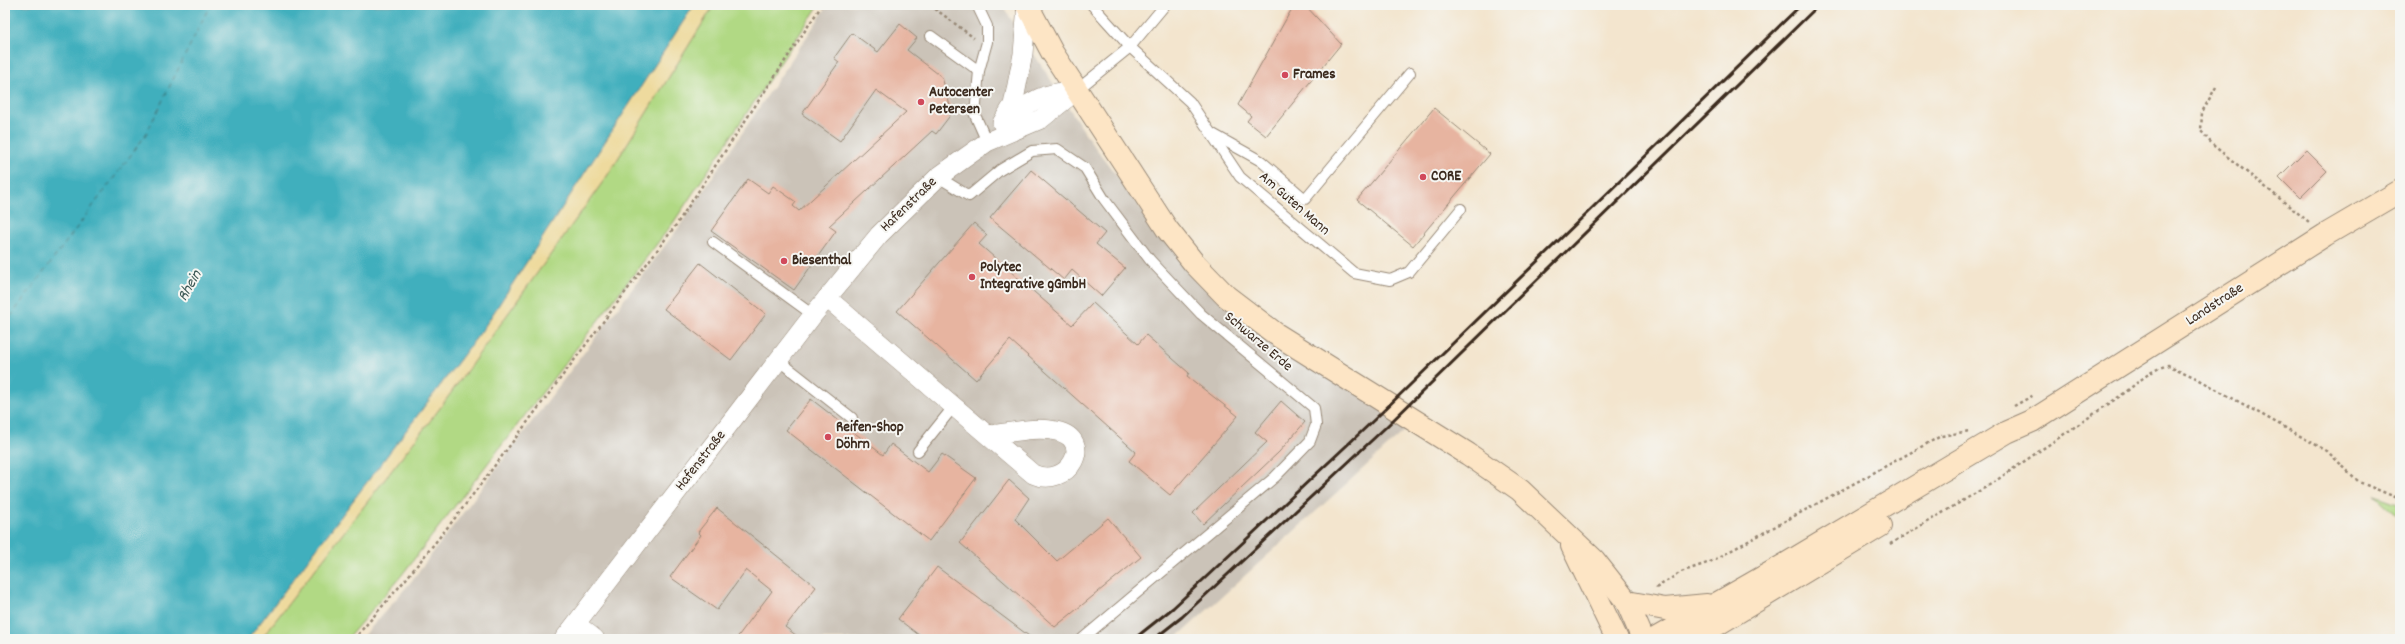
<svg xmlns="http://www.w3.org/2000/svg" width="2405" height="644" font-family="Dekko,sans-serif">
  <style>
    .industrial { fill: #cbc3b8 }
    .green { fill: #b1d984; stroke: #768251 }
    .sand { fill: #eeda9e; stroke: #94825e }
    .water { fill: #40afbd; stroke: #3e6c6e }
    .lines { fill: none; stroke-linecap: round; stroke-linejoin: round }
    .ferry { stroke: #3d5956; stroke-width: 1; stroke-dasharray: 5 4; stroke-linecap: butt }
    .building { fill: #e7b4a0 }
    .lane-casing { stroke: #978876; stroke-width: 12 }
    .street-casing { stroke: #978876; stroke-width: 20 }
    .secondary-casing { stroke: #978876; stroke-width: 24 }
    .path { stroke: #978876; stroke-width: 2.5; stroke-dasharray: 3 3; stroke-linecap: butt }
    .lane { stroke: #fff; stroke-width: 10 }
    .street { stroke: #fff; stroke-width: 19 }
    .secondary { stroke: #fde5c5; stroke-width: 22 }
    .rail { stroke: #3b2a1e; stroke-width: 3 }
    .poi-dot { fill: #d1495b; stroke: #f6f6f2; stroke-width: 1.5 }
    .labels { text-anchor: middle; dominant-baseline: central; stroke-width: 4; stroke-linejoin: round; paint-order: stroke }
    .poi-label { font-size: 15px; font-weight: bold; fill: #3b2a1e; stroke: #f6f6f2; text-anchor: start }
    .street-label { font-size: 15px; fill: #3b2a1e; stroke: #f6f6f2 }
    .water-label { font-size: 16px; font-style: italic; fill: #3d5956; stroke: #f6f6f2 }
  </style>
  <rect width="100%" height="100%" fill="#f6f6f2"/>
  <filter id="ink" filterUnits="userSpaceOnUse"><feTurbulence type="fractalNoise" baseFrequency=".025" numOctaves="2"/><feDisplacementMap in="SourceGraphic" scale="8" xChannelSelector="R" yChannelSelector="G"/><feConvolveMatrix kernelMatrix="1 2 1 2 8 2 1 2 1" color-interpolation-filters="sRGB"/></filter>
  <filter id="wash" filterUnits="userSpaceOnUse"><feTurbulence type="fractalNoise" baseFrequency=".012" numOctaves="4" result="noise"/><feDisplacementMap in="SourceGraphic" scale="16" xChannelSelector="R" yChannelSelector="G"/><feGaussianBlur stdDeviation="0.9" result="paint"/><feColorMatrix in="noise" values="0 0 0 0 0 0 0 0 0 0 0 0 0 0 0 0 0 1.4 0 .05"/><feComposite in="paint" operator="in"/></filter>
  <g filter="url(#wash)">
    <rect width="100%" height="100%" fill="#f3e5ce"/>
    <path class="industrial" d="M 828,5 L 1002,5 L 1089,139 L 1164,239 L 1409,427 L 1175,639 L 361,639 L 410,583 L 679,227 Z"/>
    <g class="green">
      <path d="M 714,5 L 819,5 L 673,223 L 401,576 L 347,639 L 261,639 L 440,408 L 607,176 Z"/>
      <path d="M 2375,495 L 2400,504 L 2400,518 Z"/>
    </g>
    <path class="sand" d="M 694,5 L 714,5 L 607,176 L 440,408 L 261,639 L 248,639 L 483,329 Z"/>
    <path class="water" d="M 5,5 L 694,5 L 483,329 L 248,639 L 5,639 Z"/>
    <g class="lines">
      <path class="ferry" d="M 5,324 L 145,136 L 210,5"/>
    </g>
    <g id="blocks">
      <g class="building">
        <path d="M 1294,5 L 1305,5 L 1341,44 L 1266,136 L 1247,121 L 1251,116 L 1238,105 Z"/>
        <path d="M 900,24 L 917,38 L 907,50 L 942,77 L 952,113 L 936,134 L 932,131 L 829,226 L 836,231 L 794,290 L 711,231 L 748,179 L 768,193 L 773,186 L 796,202 L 793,206 L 799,211 L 906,112 L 876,90 L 840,141 L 802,114 L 839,62 L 834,58 L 852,33 L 878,52 Z"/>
        <path d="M 1434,108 L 1490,154 L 1413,246 L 1357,200 Z"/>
        <path d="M 2306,150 L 2327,171 L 2300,198 L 2279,177 Z"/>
        <path d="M 1031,170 L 1105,233 L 1096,244 L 1125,268 L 1101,296 L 1072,270 L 1064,280 L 990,218 Z"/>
        <path d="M 974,223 L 987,235 L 979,244 L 1072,325 L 1093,303 L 1138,344 L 1146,335 L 1189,373 L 1187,376 L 1238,416 L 1170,495 L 1129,461 L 1136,452 L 1010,340 L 976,380 L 897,311 Z"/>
        <path d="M 700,263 L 766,314 L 731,360 L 664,309 Z"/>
        <path d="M 811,399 L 883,455 L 891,444 L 928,472 L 942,454 L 976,478 L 929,541 L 786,430 Z"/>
        <path d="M 1281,401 L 1305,422 L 1279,452 L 1203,524 L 1193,513 L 1267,442 L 1255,432 Z"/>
        <path d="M 1009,480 L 1029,498 L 1015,519 L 1057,561 L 1108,518 L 1141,557 L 1055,627 L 960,543 Z"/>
        <path d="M 717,508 L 816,587 L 785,627 L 801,639 L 736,639 L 772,591 L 746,570 L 717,610 L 670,577 L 701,535 L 698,532 Z"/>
        <path d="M 937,567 L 1033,639 L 924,639 L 898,619 Z"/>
      </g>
    </g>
  </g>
  <g filter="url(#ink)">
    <use href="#blocks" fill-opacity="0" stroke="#978876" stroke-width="1"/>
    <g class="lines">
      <g class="lane-casing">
        <g id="lane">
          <path d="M 977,5 L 987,26 L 987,42 L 979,71 L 975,115 L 987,142"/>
          <path d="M 1092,5 L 1130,47 L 1190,102 L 1240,177 L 1354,273 L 1390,280 L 1409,272 L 1461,209"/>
          <path d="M 931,36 L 979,71"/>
          <path d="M 1077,90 L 1130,47 L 1165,5"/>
          <path d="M 1211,133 L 1261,161 L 1305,199 L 1410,73"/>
          <path d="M 938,177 L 969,196 L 1000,170 L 1032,151 L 1057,149 L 1085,168 L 1104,199 L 1150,260 L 1201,314 L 1314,408 L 1316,425 L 1310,441 L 1275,477 L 1082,639"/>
          <path d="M 713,242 L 813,315"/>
          <path d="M 778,360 L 852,418"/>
          <path d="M 918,451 L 954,406"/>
        </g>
      </g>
      <g class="street-casing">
        <g id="street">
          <path d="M 1006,120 C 1033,100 1042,93 1077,90"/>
          <path d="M 1002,123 L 1013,105 L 1023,54 L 1027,5"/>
          <path d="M 827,298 L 1033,474 C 1069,490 1096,439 1056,431 C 1036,426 1010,433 989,435"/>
          <path d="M 576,624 L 595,639"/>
          <path d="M 564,639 L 813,315 L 879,235 L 938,177 L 987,142 L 1041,119 L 1077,90"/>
        </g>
      </g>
      <g class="secondary-casing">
        <g id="secondary">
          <path d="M 1027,5 L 1052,52 L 1167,229 L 1194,263 L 1226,296 L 1276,334 L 1468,454 L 1520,490 L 1594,560 L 1627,602 L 1643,639"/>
          <path d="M 1572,546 L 1617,639"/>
          <path d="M 1627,602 L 1665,609 L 1707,605"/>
          <path d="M 1655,639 L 1786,564 L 2007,432 L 2032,421 L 2325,235 L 2400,191"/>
          <path d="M 1693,639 L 1880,526"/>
        </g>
      </g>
      <g class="path">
        <path d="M 930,5 L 974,38"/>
        <path d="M 2216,87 L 2202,112 L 2201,131 L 2214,146 L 2309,222"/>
        <path d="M 2014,406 L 2034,395"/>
        <path d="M 1890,544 L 1991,484 L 2126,392 C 2139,381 2151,370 2168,365 L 2198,379 L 2327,451 L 2359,482 L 2400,499"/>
        <path d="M 1656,588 L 1681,572 L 1710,562 L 1941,436 L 1970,431"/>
        <path d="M 354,639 L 406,579 L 459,513 L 676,225 L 822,5"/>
      </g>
      <use href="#lane" class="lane"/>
      <use href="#street" class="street"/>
      <use href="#secondary" class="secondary"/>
      <g class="rail">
        <path d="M 1134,639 L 1173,608 L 1375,419 L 1801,5"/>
        <path d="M 1154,639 L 1182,617 L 1385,428 L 1819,5"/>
      </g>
    </g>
  </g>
  <g class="poi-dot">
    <circle cx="1285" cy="75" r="4"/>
    <circle cx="921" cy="102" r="4"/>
    <circle cx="1423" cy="177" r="4"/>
    <circle cx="784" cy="261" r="4"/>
    <circle cx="972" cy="277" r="4"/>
    <circle cx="828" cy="437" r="4"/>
  </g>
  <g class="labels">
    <g class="poi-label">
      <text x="1293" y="75">Frames</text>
      <text x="929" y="93">Autocenter<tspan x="929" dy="17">Petersen</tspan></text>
      <text x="1431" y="177">CORE</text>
      <text x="792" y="261">Biesenthal</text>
      <text x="980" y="268">Polytec<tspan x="980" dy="17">Integrative gGmbH</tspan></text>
      <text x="836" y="428">Reifen-Shop<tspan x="836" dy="17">Döhrn</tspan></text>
    </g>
    <g class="street-label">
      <text transform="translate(1294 204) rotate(41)">Am Guten Mann</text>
      <text transform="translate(909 205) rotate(-44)">Hafenstraße</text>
      <text transform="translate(2215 305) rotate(-33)">Landstraße</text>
      <text transform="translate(1258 342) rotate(40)">Schwarze Erde</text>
      <text transform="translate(701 461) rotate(-52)">Hafenstraße</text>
    </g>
    <g class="water-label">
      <text transform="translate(190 286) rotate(-60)">Rhein</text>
    </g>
  </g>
  <rect width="2405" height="644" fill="none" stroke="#f6f6f2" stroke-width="20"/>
</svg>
